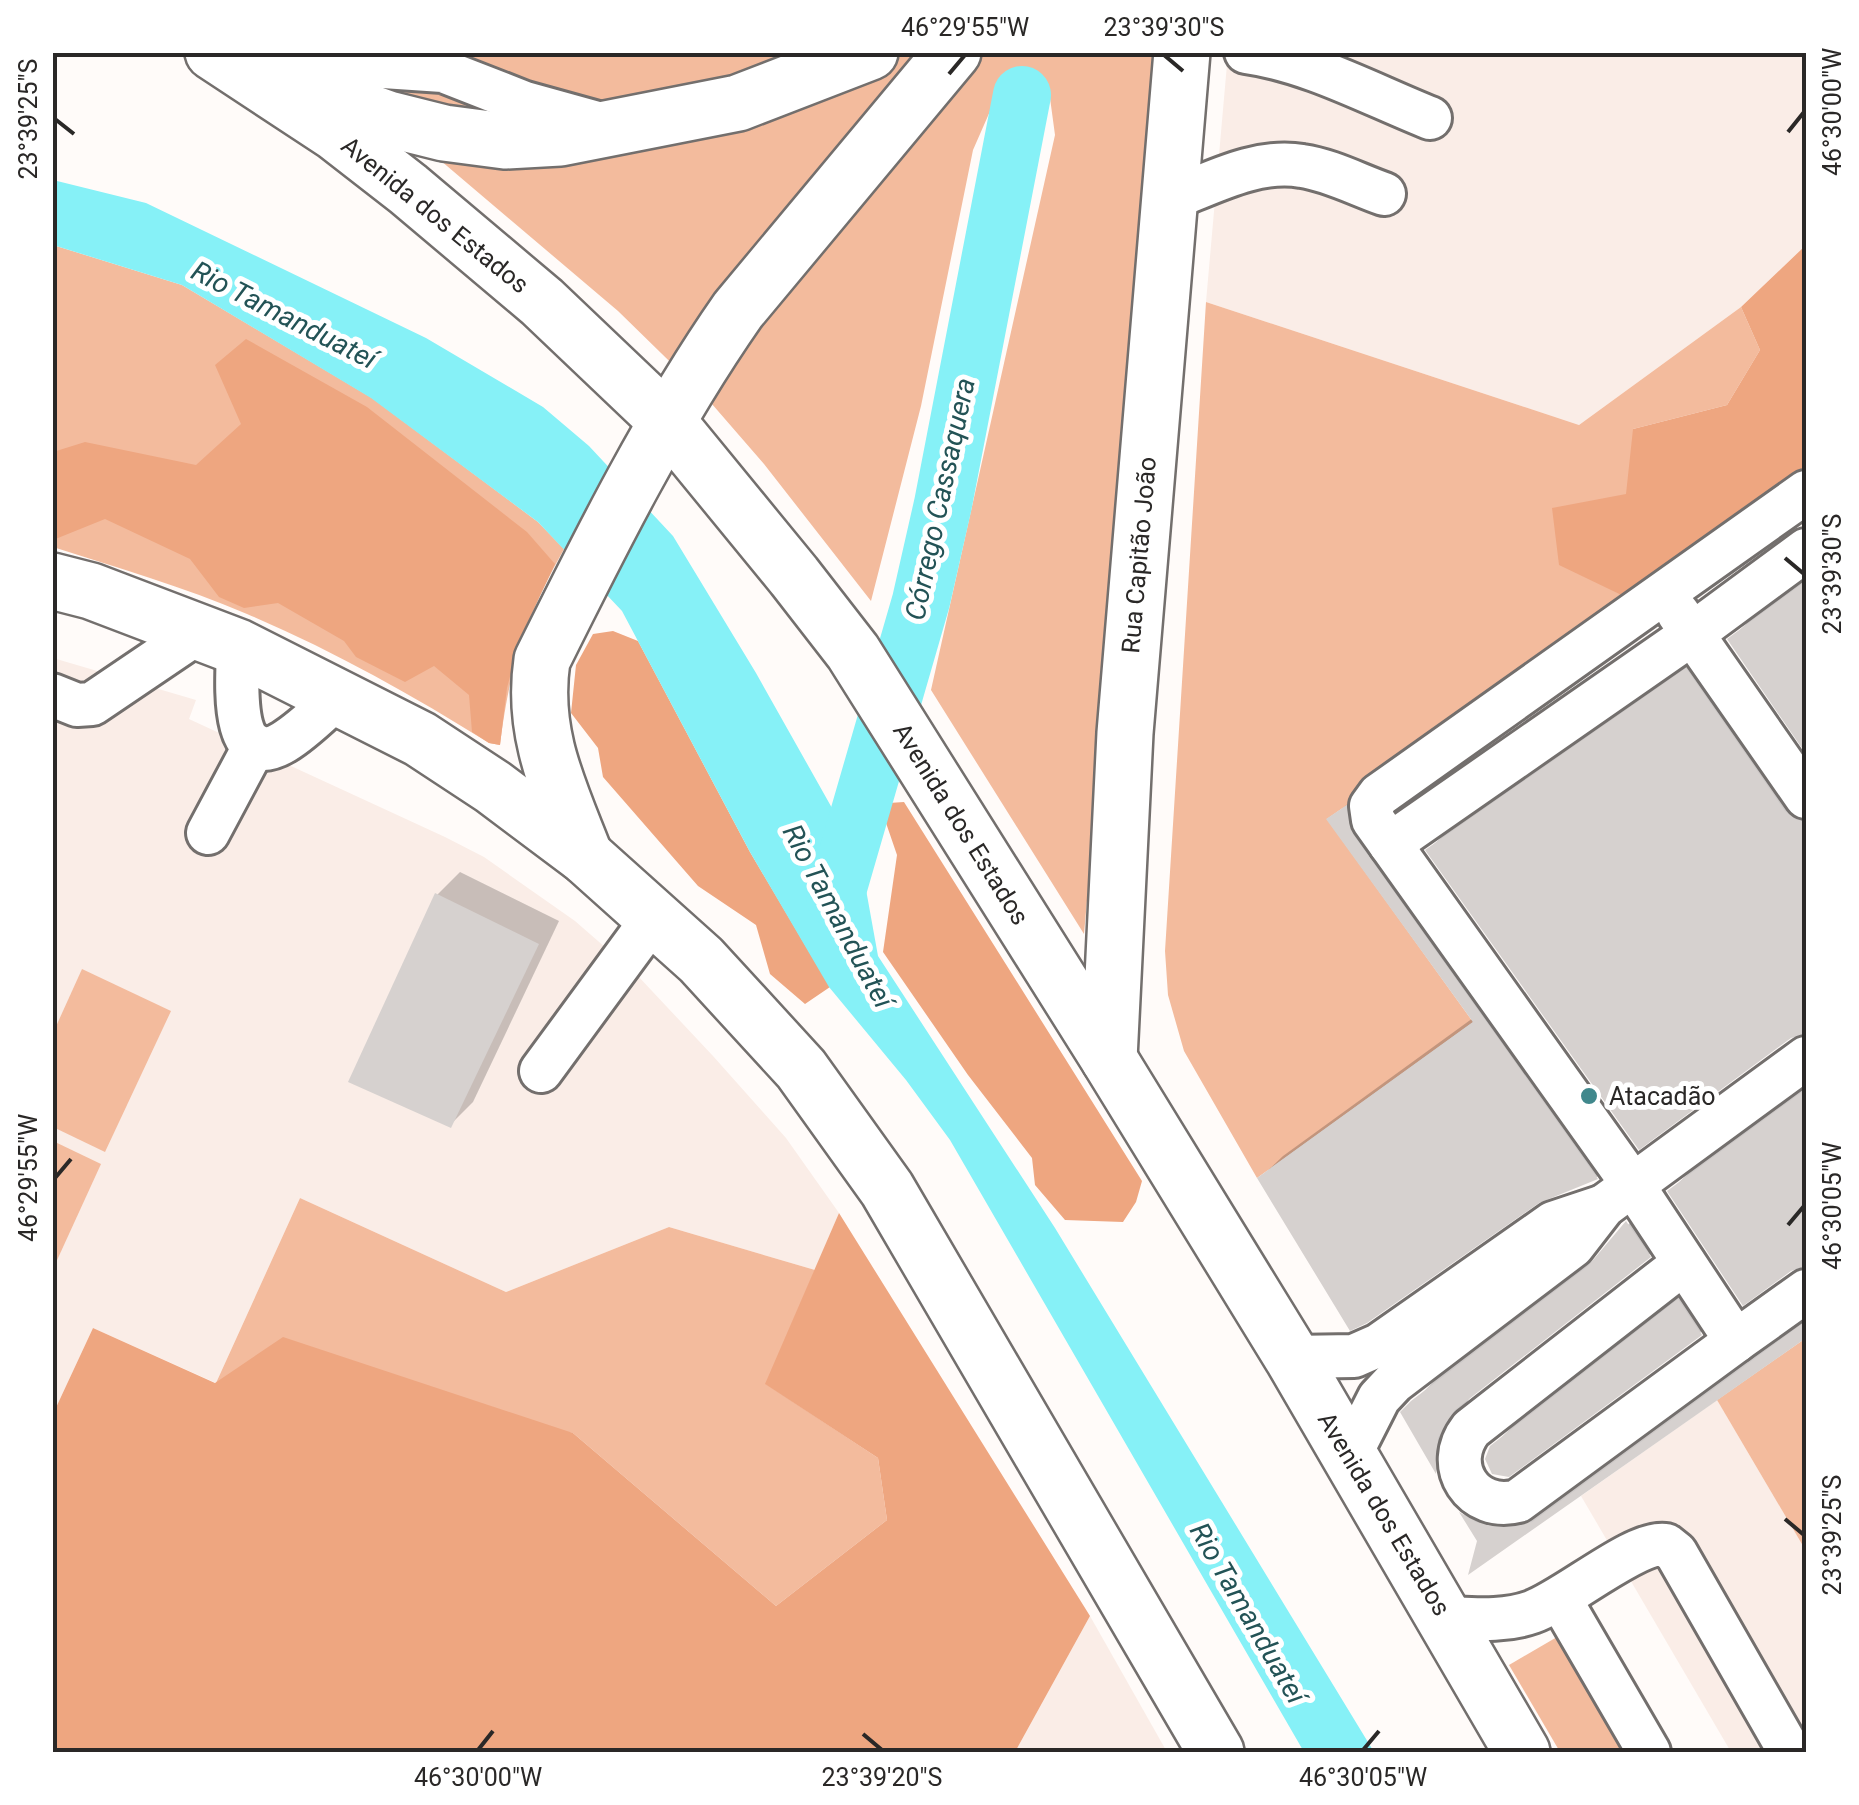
<svg xmlns="http://www.w3.org/2000/svg" width="1859" height="1805" font-family="Roboto,sans-serif">
  <style>
    .built { fill: #faede7 }
    .green { fill: #f3bb9d }
    .forest { fill: #eea680 }
    .water { fill: #86f1f7 }
    .shadow { fill: #0003 }
    .lines { fill: none; stroke-linecap: round; stroke-linejoin: round }
    .river { stroke: #86f1f7; stroke-width: 58 }
    .building { fill: #d6d1cf }
    .minor-casing { stroke: #736f6d; stroke-width: 48 }
    .highway-casing { stroke: #736f6d; stroke-width: 60 }
    .minor { stroke: #fff; stroke-width: 42 }
    .highway { stroke: #fff; stroke-width: 55 }
    .ticks { fill: none; stroke: #2a2827; stroke-width: 4 }
    .poi-dot { fill: #40888c; stroke: #fff; stroke-width: 4 }
    .labels { text-anchor: middle; dominant-baseline: central; stroke-width: 10; stroke-linejoin: round; paint-order: stroke }
    .street-label { font-size: 25px; fill: #2a2827; stroke: #fff }
    .poi-label { font-size: 25px; fill: #2a2827; stroke: #fff; text-anchor: start }
    .water-label { font-size: 28px; font-style: italic; fill: #235356; stroke: #fff }
    .neatline { fill: none; stroke: #2a2827; stroke-width: 4 }
    .ticks-label { font-size: 25px; text-anchor: middle; fill: #2a2827 }
  </style>
  <rect width="100%" height="100%" fill="#fffbf9"/>
  <g class="built">
    <path d="M 1228,53 L 1806,53 L 1806,245 L 1741,307 L 1579,425 L 1206,302 Z"/>
    <path d="M 53,658 L 196,700 L 189,719 L 445,837 L 484,857 L 575,921 L 637,975 L 713,1056 L 786,1138 L 839,1213 L 815,1270 L 669,1227 L 506,1292 L 300,1198 L 216,1383 L 93,1328 L 53,1414 Z"/>
    <path d="M 1717,1400 L 1806,1551 L 1806,1752 L 1731,1752 L 1581,1496 Z"/>
    <path d="M 1090,1616 L 1167,1752 L 1015,1752 Z"/>
  </g>
  <g class="green">
    <path d="M 282,53 L 1163,53 L 1084,934 L 931,690 L 1055,135 L 1050,98 L 998,93 L 973,150 L 921,406 L 871,601 L 764,464 L 705,396 L 618,311 L 427,149 Z"/>
    <path d="M 53,245 L 182,285 L 372,398 L 538,522 L 564,549 C 525,619 510,665 500,745 L 489,743 C 412,695 332,650 247,614 C 184,587 118,568 53,547 Z"/>
    <path d="M 1206,302 L 1579,425 L 1741,307 L 1760,350 L 1727,405 L 1633,429 L 1636,602 L 1327,819 L 1473,1022 L 1257,1178 L 1184,1051 L 1168,995 L 1165,951 Z"/>
    <path d="M 82,969 L 171,1011 L 105,1152 L 53,1127 L 53,1033 Z"/>
    <path d="M 53,1141 L 101,1164 L 53,1269 Z"/>
    <path d="M 300,1198 L 506,1292 L 669,1227 L 815,1270 L 766,1384 L 878,1458 L 887,1520 L 776,1606 L 573,1433 L 216,1383 Z"/>
    <path d="M 1806,1338 L 1806,1551 L 1717,1400 Z"/>
    <path d="M 1557,1637 L 1624,1752 L 1560,1752 L 1509,1665 Z"/>
  </g>
  <g class="forest">
    <path d="M 1806,245 L 1806,482 L 1636,602 L 1559,565 L 1552,508 L 1626,494 L 1633,429 L 1727,405 L 1760,350 L 1741,307 Z"/>
    <path d="M 246,339 L 367,407 L 527,532 L 555,564 L 520,638 L 507,688 L 500,745 L 489,743 L 472,732 L 469,695 L 434,666 L 405,682 L 356,657 L 344,641 L 278,603 L 244,608 L 219,597 L 190,559 L 105,519 L 53,540 L 53,452 L 85,442 L 196,465 L 241,424 L 215,365 Z"/>
    <path d="M 613,631 L 638,641 L 750,852 L 830,987 L 805,1004 L 770,974 L 756,925 L 698,886 L 603,777 L 598,748 L 571,713 L 576,665 L 593,634 Z"/>
    <path d="M 904,802 L 1142,1181 L 1136,1202 L 1123,1222 L 1065,1220 L 1035,1185 L 1032,1158 L 968,1075 L 883,952 L 897,855 L 885,820 L 889,803 Z"/>
    <path d="M 839,1213 L 1090,1616 L 1015,1752 L 53,1752 L 53,1414 L 93,1328 L 215,1383 L 283,1337 L 573,1433 L 776,1606 L 887,1520 L 878,1458 L 765,1384 Z"/>
  </g>
  <path class="water" d="M 53,180 L 146,203 L 426,338 L 543,407 L 589,446 L 673,536 L 756,673 L 850,840 L 865,884 L 878,956 L 1055,1228 L 1374,1752 L 1304,1752 L 950,1140 L 906,1080 L 829,987 L 750,852 L 622,611 L 538,522 L 371,398 L 182,285 L 53,245 Z"/>
  <g class="shadow">
    <path d="M 1806,577 L 1806,750 L 1730,640 L 1753,617 Z"/>
    <path d="M 1710,648 L 1806,787 L 1806,1031 L 1428,850 L 1451,828 Z"/>
    <path d="M 1370,785 L 1619,1155 L 1597,1177 L 1537,1200 L 1260,1178 L 1283,1156 L 1473,1018 L 1330,819 Z"/>
    <path d="M 460,872 L 559,921 L 473,1102 L 450,1125 L 437,895 Z"/>
    <path d="M 1806,1085 L 1806,1264 L 1670,1191 L 1693,1169 Z"/>
    <path d="M 1650,1200 L 1672,1233 L 1649,1255 L 1472,1394 L 1460,1413 L 1458,1449 L 1437,1470 L 1403,1413 L 1437,1378 L 1604,1252 Z"/>
    <path d="M 1702,1279 L 1723,1310 L 1700,1333 L 1492,1447 L 1516,1423 Z"/>
    <path d="M 1806,1318 L 1806,1335 L 1475,1567 L 1480,1541 L 1462,1512 L 1484,1491 L 1546,1504 L 1558,1499 Z"/>
  </g>
  <g class="lines">
    <path class="river" d="M 835,898 L 921,601 L 943,504 L 1022,95"/>
  </g>
  <g class="building">
    <path d="M 1806,581 L 1806,754 L 1727,639 Z"/>
    <path d="M 1686,668 L 1785,811 L 1795,819 L 1806,822 L 1806,1034 L 1791,1038 L 1639,1150 L 1425,850 Z"/>
    <path d="M 1347,805 L 1353,834 L 1598,1179 L 1539,1203 L 1367,1323 L 1350,1331 L 1257,1178 L 1473,1022 L 1326,819 Z"/>
    <path d="M 435,893 L 539,944 L 451,1128 L 348,1082 Z"/>
    <path d="M 1806,1089 L 1806,1266 L 1791,1271 L 1743,1306 L 1667,1191 Z"/>
    <path d="M 1626,1221 L 1651,1257 L 1455,1410 L 1438,1438 L 1436,1474 L 1400,1412 L 1411,1401 L 1588,1266 Z"/>
    <path d="M 1678,1299 L 1702,1335 L 1509,1477 L 1492,1474 L 1485,1459 L 1490,1446 Z"/>
    <path d="M 1806,1321 L 1806,1338 L 1468,1575 L 1477,1541 L 1459,1512 L 1476,1522 L 1497,1527 L 1532,1522 Z"/>
  </g>
  <g class="lines">
    <g class="minor-casing">
      <g id="minor">
        <path d="M 1246,52 C 1310,61 1370,94 1430,118"/>
        <path d="M 231,62 L 324,63 L 443,71 L 525,103 L 608,126"/>
        <path d="M 1168,200 C 1210,184 1256,158 1302,166 C 1330,170 1358,185 1384,194"/>
        <path d="M 1806,492 L 1379,795 L 1371,806 L 1373,820 L 1633,1185 L 1736,1341 L 1806,1291"/>
        <path d="M 1678,613 L 1806,797"/>
        <path d="M 238,647 C 238,674 227,776 284,742 C 304,730 322,711 339,696"/>
        <path d="M 52,695 L 77,705 L 92,704 L 200,631"/>
        <path d="M 208,833 L 255,745"/>
        <path d="M 1390,844 L 1692,634 L 1806,550"/>
        <path d="M 541,1071 L 654,917"/>
        <path d="M 1684,1263 L 1471,1429 C 1442,1466 1473,1513 1518,1501 L 1736,1341"/>
        <path d="M 1292,1357 L 1354,1356 L 1379,1345 L 1553,1223 L 1604,1206"/>
        <path d="M 1349,1457 L 1379,1398 L 1394,1382 L 1573,1246 L 1604,1206 L 1806,1058"/>
        <path d="M 1560,1599 L 1649,1752"/>
        <path d="M 1445,1618 C 1474,1619 1504,1622 1532,1612 C 1566,1600 1637,1539 1666,1545 L 1676,1553 L 1790,1752"/>
      </g>
    </g>
    <g class="highway-casing">
      <g id="highway">
        <path d="M 213,52 L 336,133 L 408,189 L 542,302 L 667,421 L 794,576 L 853,652 L 1109,1059 L 1292,1357 L 1522,1752"/>
        <path d="M 303,89 L 388,119 L 444,133 L 505,141 L 560,138 L 738,103 L 870,52"/>
        <path d="M 52,581 L 91,591 L 238,647 L 420,739 L 493,787 L 585,856 L 701,960 L 801,1069 L 887,1189 L 1216,1752"/>
        <path d="M 585,856 C 559,789 531,734 542,660 C 601,541 662,419 738,310 L 953,52"/>
        <path d="M 1109,1059 L 1125,733 L 1182,52"/>
      </g>
    </g>
    <use href="#minor" class="minor"/>
    <use href="#highway" class="highway"/>
  </g>
  <path class="ticks" d="M 1164,55 L 1183,71M 949,74 L 965,55M 55,119 L 74,134M 1788,132 L 1804,112M 1785,558 L 1804,574M 55,1178 L 71,1159M 1788,1225 L 1804,1206M 1785,1519 L 1804,1535M 863,1734 L 882,1750M 478,1750 L 493,1731M 1363,1750 L 1379,1731"/>
  <circle class="poi-dot" cx="1589" cy="1096" r="10"/>
  <g class="labels">
    <g class="street-label">
      <text transform="translate(435 215) rotate(39)">Avenida dos Estados</text>
      <text transform="translate(1139 555) rotate(-85)">Rua Capitão João</text>
      <text transform="translate(961 824) rotate(58)">Avenida dos Estados</text>
      <text transform="translate(1384 1514) rotate(59)">Avenida dos Estados</text>
    </g>
    <g class="poi-label">
      <text x="1609" y="1096">Atacadão</text>
    </g>
    <g class="water-label">
      <text transform="translate(284 315) rotate(27)">Rio Tamanduateí</text>
      <text transform="translate(940 499) rotate(-78)">Córrego Cassaquera</text>
      <text transform="translate(838 916) rotate(62)">Rio Tamanduateí</text>
      <text transform="translate(1248 1613) rotate(60)">Rio Tamanduateí</text>
    </g>
  </g>
  <rect width="1859" height="1805" fill="none" stroke="#ffffff" stroke-width="110"/>
  <rect x="55" y="55" width="1749" height="1695" class="neatline"/>
  <g class="ticks-label">
    <text x="965" y="36">46°29'55"W</text>
    <text x="1164" y="36">23°39'30"S</text>
    <text transform="translate(1832 112) rotate(-90)" y="9">46°30'00"W</text>
    <text transform="translate(28 119) rotate(-90)" y="9">23°39'25"S</text>
    <text transform="translate(1832 574) rotate(-90)" y="9">23°39'30"S</text>
    <text transform="translate(28 1178) rotate(-90)" y="9">46°29'55"W</text>
    <text transform="translate(1832 1206) rotate(-90)" y="9">46°30'05"W</text>
    <text transform="translate(1832 1535) rotate(-90)" y="9">23°39'25"S</text>
    <text x="478" y="1786">46°30'00"W</text>
    <text x="882" y="1786">23°39'20"S</text>
    <text x="1363" y="1786">46°30'05"W</text>
  </g>
</svg>
